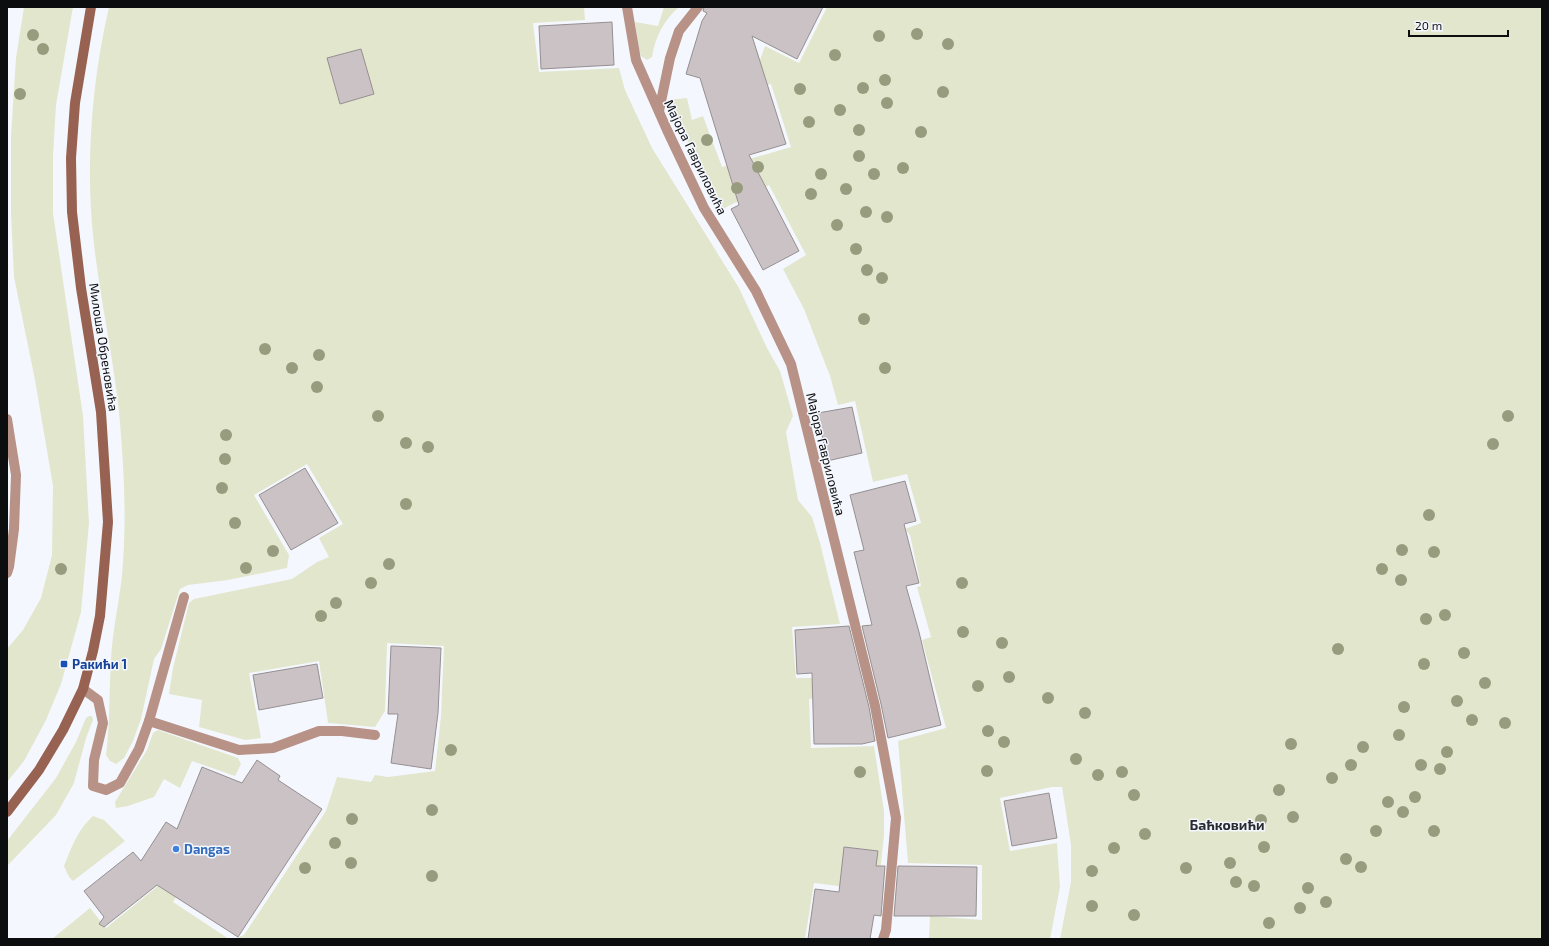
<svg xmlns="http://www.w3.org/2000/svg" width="1549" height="946" font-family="'Exo 2',sans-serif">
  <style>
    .green { fill: #e2e6cd }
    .building { fill: #cac2c4; stroke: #968f91 }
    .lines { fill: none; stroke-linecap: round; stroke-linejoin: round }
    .lane { stroke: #b89286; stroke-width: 10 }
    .street { stroke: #b89286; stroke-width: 10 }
    .secondary { stroke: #976251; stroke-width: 10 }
    .tree { fill: #989c7f }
    .transit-dot { fill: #1a4fb4; stroke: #f4f8fe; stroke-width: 1.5 }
    .shop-dot { fill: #3f7fe0; stroke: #f4f8fe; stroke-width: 1.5 }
    .labels { text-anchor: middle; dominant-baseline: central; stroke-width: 3; stroke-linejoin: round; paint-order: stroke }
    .street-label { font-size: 13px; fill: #0c0d0f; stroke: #f4f8fe }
    .transit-label { font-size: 13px; font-weight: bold; fill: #164399; stroke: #f4f8fe; text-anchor: start }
    .shop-label { font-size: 13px; font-weight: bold; fill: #366cbe; stroke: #f4f8fe; text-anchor: start }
    .neighbourhood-label { font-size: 14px; font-weight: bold; fill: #282b2f; stroke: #f4f8fe }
  </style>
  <rect width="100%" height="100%" fill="#f4f8fe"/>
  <g class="green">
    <path d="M 24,7 L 73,7 L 56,105 L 53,156 L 53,213 L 83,416 L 89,523 L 81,612 L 61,684 L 46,720 L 24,761 L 7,782 L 7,649 L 23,630 L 41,598 L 52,555 L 53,486 L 35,380 L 14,277 L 11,213 L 11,136 L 16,58 Z"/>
    <path d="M 109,7 L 584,7 L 585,20 L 533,23 L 539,72 L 619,68 L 625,90 L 652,148 L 739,288 L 767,348 L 780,371 L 793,416 L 786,432 L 798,500 L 812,517 L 820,543 L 840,624 L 792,627 L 796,678 L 823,678 L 823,697 L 809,699 L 811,748 L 874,746 L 884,811 L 884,835 L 878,891 L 814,883 L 805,939 L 234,939 L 244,935 L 326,811 L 337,777 L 371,782 L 375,775 L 388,777 L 435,771 L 441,716 L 444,646 L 387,643 L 385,711 L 375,727 L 328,723 L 319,661 L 249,673 L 261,738 L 245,740 L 199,727 L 202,700 L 169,694 L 173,668 L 189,603 L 194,599 L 292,579 L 317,562 L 329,557 L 319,538 L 343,524 L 307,464 L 254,495 L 289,555 L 287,568 L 228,580 L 188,585 L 180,589 L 161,649 L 154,659 L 141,719 L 133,741 L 124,758 L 116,764 L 110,761 L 106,755 C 110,724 109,693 111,661 C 112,632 119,604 122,575 C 127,521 124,466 119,412 C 112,345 95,278 91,210 C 87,144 94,71 109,7 Z"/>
    <path d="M 664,7 L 679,7 C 664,20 655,37 652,57 L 647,60 L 641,56 L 639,49 L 635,22 L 658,26 Z"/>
    <path d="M 827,7 L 1542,7 L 1542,939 L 1060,939 L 1071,882 L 1071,845 L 1062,787 L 1052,787 L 1000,798 L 1010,851 L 1057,843 L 1060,887 L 1050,939 L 929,939 L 930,916 L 982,920 L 982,865 L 908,863 L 898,741 L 946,728 L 922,640 L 931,637 L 917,587 L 921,586 L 910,535 L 905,529 L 921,523 L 907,474 L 873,482 L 855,401 L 838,405 L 830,376 L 804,309 L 783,269 L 806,255 L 769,185 L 723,209 L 701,169 L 667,100 L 687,98 L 692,120 L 703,116 L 722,167 L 791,147 L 771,84 L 750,89 L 765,46 L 799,63 Z"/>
    <path d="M 89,716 L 92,716 L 93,720 L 86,738 L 74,783 L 56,815 L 7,866 L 7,841 L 56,778 L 76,742 L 86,718 Z"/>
    <path d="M 158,730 L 238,758 L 241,764 L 235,776 L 192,761 L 180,788 L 164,779 L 154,797 L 128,806 L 116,808 L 115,802 L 147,750 L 153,733 Z"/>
    <path d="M 93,816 L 104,820 L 125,841 L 73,881 L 69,877 L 64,866 C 71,848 78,829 93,816 Z"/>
    <path d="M 174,873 L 186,881 L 173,902 L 229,939 L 52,939 L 90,908 L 106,928 Z"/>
  </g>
  <g class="building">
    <path d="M 704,7 L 823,7 L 797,59 L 752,36 L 786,144 L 749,155 L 799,251 L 763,270 L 731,209 L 739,205 L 700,78 L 686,74 L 702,21 L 707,13 L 703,11 Z"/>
    <path d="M 612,22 L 614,65 L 541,69 L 539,26 Z"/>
    <path d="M 361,49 L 374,94 L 340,104 L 327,58 Z"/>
    <path d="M 852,407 L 862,453 L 827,461 L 818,413 Z"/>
    <path d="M 305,468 L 338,523 L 291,550 L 259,495 Z"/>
    <path d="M 905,481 L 916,521 L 904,524 L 919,583 L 906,586 L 919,632 L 941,725 L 888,738 L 881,704 L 862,626 L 872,625 L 854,552 L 864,550 L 850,495 Z"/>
    <path d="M 849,626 L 869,707 L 875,741 L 862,744 L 814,744 L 812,673 L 797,674 L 795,630 Z"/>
    <path d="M 391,646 L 441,648 L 438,713 L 431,769 L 391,763 L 398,714 L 388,714 Z"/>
    <path d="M 317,664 L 323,698 L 259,710 L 253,675 Z"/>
    <path d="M 257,760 L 280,776 L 278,780 L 322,809 L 238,937 L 157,885 L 104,927 L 99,924 L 104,917 L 84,891 L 133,852 L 141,861 L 166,822 L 177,829 L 202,767 L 242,783 Z"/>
    <path d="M 1049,793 L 1057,838 L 1012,846 L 1004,801 Z"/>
    <path d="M 844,847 L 878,851 L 876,866 L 885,866 L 881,916 L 874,915 L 870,939 L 808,939 L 815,889 L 839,892 Z"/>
    <path d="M 898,866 L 977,867 L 976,916 L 894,916 Z"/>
  </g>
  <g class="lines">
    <g class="lane">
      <path d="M 7,419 L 16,475 L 14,529 L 9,567 L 7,573"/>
      <path d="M 184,597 L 149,721 L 239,750 L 273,748 L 319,731 L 342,731 L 375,735"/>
    </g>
    <g class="street">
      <path d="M 627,7 L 636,60 L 667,130 L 704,208 L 756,291 L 791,364 L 875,706 L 896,818 L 886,930 L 883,939"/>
      <path d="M 659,111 L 670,58 L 679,31 L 698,7"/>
      <path d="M 83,689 L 98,700 L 103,723 L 94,760 L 93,786 L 106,790 L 120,783 L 139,749 L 149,721"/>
    </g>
    <path class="secondary" d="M 7,812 L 39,770 L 63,730 L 83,689 L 93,651 L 100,616 L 108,522 L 101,412 L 81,288 L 72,212 L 71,158 L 75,103 L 91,7"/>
  </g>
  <g class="tree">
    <circle cx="917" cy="34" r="6"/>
    <circle cx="33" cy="35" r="6"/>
    <circle cx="879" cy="36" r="6"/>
    <circle cx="948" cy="44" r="6"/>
    <circle cx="43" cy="49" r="6"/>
    <circle cx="835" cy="55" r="6"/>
    <circle cx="885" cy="80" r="6"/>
    <circle cx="863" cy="88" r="6"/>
    <circle cx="800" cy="89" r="6"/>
    <circle cx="943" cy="92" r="6"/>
    <circle cx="20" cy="94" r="6"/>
    <circle cx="887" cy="103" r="6"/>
    <circle cx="840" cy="110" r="6"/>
    <circle cx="809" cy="122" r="6"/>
    <circle cx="859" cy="130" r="6"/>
    <circle cx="921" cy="132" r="6"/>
    <circle cx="707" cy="140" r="6"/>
    <circle cx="859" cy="156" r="6"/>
    <circle cx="758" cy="167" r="6"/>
    <circle cx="903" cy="168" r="6"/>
    <circle cx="821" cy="174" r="6"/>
    <circle cx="874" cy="174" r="6"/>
    <circle cx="737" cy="188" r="6"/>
    <circle cx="846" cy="189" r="6"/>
    <circle cx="811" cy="194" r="6"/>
    <circle cx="866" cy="212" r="6"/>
    <circle cx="887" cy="217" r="6"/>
    <circle cx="837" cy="225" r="6"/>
    <circle cx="856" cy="249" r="6"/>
    <circle cx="867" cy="270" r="6"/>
    <circle cx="882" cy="278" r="6"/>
    <circle cx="864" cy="319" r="6"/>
    <circle cx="265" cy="349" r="6"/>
    <circle cx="319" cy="355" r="6"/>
    <circle cx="292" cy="368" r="6"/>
    <circle cx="885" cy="368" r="6"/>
    <circle cx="317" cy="387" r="6"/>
    <circle cx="378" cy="416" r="6"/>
    <circle cx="1508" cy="416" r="6"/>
    <circle cx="226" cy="435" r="6"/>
    <circle cx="406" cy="443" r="6"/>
    <circle cx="1493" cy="444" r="6"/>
    <circle cx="428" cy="447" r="6"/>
    <circle cx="225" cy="459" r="6"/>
    <circle cx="222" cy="488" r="6"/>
    <circle cx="406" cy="504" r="6"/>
    <circle cx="1429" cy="515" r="6"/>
    <circle cx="235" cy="523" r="6"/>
    <circle cx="1402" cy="550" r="6"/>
    <circle cx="273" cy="551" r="6"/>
    <circle cx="1434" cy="552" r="6"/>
    <circle cx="389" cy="564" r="6"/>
    <circle cx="246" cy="568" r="6"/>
    <circle cx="61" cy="569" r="6"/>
    <circle cx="1382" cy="569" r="6"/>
    <circle cx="1401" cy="580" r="6"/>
    <circle cx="371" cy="583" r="6"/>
    <circle cx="962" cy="583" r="6"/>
    <circle cx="336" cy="603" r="6"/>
    <circle cx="1445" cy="615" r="6"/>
    <circle cx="321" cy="616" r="6"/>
    <circle cx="1426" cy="619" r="6"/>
    <circle cx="963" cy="632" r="6"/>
    <circle cx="1002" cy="643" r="6"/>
    <circle cx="1338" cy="649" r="6"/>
    <circle cx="1464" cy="653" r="6"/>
    <circle cx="1424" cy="664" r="6"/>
    <circle cx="1009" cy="677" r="6"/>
    <circle cx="1485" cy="683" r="6"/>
    <circle cx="978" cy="686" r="6"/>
    <circle cx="1048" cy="698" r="6"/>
    <circle cx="1457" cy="701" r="6"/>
    <circle cx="1404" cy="707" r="6"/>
    <circle cx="1085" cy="713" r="6"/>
    <circle cx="1472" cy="720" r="6"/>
    <circle cx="1505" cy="723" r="6"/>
    <circle cx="988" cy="731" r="6"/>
    <circle cx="1399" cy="735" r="6"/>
    <circle cx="1004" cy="742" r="6"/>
    <circle cx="1291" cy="744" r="6"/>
    <circle cx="1363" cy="747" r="6"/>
    <circle cx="451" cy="750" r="6"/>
    <circle cx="1447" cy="752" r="6"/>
    <circle cx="1076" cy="759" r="6"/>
    <circle cx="1351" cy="765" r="6"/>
    <circle cx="1421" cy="765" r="6"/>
    <circle cx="1440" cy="769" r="6"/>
    <circle cx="987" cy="771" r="6"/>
    <circle cx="860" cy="772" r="6"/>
    <circle cx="1122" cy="772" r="6"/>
    <circle cx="1098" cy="775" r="6"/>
    <circle cx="1332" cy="778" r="6"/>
    <circle cx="1279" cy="790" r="6"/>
    <circle cx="1134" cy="795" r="6"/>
    <circle cx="1415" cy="797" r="6"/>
    <circle cx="1388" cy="802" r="6"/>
    <circle cx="432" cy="810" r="6"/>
    <circle cx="1403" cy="812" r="6"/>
    <circle cx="1293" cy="817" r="6"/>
    <circle cx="352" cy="819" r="6"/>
    <circle cx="1261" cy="820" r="6"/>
    <circle cx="1376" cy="831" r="6"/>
    <circle cx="1434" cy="831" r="6"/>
    <circle cx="1145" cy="834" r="6"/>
    <circle cx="335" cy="843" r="6"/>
    <circle cx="1264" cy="847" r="6"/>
    <circle cx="1114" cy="848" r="6"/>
    <circle cx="1346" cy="859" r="6"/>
    <circle cx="351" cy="863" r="6"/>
    <circle cx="1230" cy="863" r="6"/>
    <circle cx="1361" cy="867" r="6"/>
    <circle cx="305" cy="868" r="6"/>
    <circle cx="1186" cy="868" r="6"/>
    <circle cx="1092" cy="871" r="6"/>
    <circle cx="432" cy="876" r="6"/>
    <circle cx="1236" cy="882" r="6"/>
    <circle cx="1254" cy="886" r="6"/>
    <circle cx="1308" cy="888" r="6"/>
    <circle cx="1326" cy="902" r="6"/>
    <circle cx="1092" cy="906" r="6"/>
    <circle cx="1300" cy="908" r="6"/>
    <circle cx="1134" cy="915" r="6"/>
    <circle cx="1269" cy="923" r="6"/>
  </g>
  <rect class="transit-dot" x="60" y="660" width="8" height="8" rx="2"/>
  <circle class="shop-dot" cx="176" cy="849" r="4"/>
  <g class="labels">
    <g class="street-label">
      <text transform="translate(696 157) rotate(64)">Мајора Гавриловића</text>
      <text transform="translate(104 347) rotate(81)">Милоша Обреновића</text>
      <text transform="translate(826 454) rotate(76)">Мајора Гавриловића</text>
    </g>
    <g class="transit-label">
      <text x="72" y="664">Ракићи 1</text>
    </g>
    <g class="shop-label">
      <text x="184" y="849">Dangas</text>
    </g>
    <g class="neighbourhood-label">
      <text x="1227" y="824">Баћковићи</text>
    </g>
  </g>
  <rect width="1549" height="946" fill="none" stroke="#0c0d0f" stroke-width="16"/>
  <path d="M1409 30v6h99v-6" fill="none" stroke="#0c0d0f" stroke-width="2"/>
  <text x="1415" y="30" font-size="12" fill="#0c0d0f" stroke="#f4f8fe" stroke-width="3" paint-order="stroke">20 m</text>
</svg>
